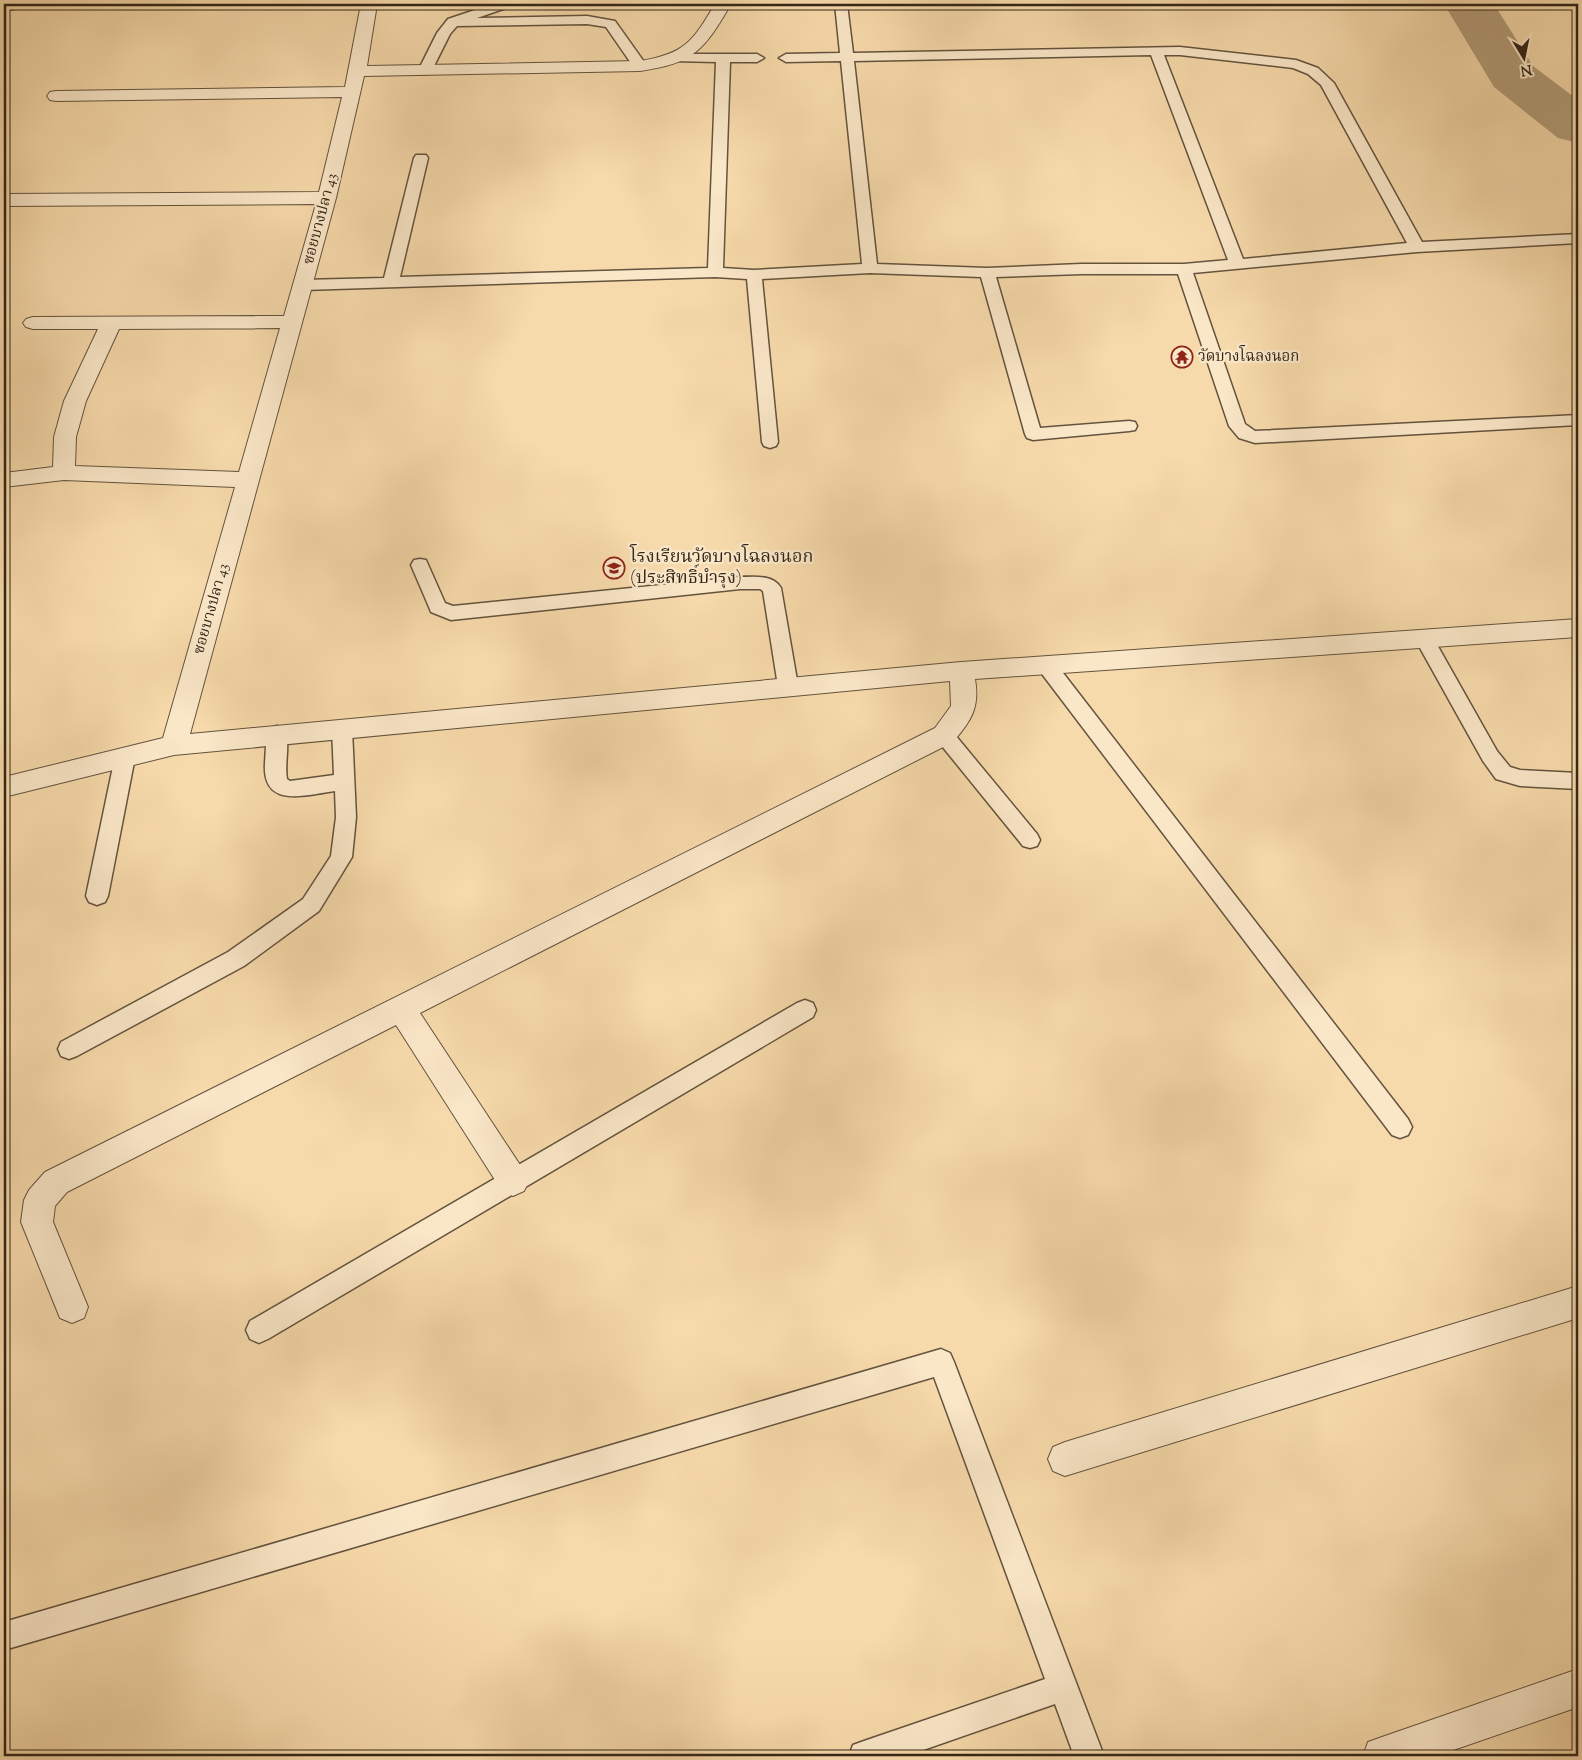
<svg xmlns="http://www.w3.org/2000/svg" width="1582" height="1760" font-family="'Sorts Mill Goudy','Noto Serif Thai',serif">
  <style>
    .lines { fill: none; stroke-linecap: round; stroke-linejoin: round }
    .river { fill: #b49d79; fill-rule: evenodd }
    .service-casing { stroke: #64533e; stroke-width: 3 }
    .minor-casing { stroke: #64533e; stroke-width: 2 }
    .service { fill: #fae7c8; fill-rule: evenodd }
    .minor { fill: #fae7c8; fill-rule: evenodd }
    .labels { text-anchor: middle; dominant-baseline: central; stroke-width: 4.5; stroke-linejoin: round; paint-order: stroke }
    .far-street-label { font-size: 15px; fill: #332619; stroke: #fae7c8 }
    .far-poi-label { font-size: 15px; fill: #332619; stroke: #fae7c8; text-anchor: start }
    .poi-label { font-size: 18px; fill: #332619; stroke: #fae7c8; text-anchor: start }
  </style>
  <rect width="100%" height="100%" fill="#f7daab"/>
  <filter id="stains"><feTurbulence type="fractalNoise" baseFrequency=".004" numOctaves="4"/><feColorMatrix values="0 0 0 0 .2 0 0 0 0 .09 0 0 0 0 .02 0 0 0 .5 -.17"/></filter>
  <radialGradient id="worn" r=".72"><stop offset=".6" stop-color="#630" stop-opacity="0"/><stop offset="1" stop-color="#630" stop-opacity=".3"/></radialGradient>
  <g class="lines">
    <path class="river" d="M 1444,4 L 1494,4 L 1533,66 L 1578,100 L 1578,143 L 1558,138 L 1494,87 Z"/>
    <g class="service-casing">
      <g id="service">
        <path d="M 493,4 L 510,4 L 509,7 L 477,18 L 587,16 L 615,21 L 647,66 L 640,70 L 635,69 L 606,27 L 587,24 L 457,26 L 450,34 L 430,74 L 420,74 L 418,71 L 437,33 L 448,19 Z"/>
        <path d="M 835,4 L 847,4 L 853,53 L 1180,47 L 1296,60 L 1318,68 L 1334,83 L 1422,242 L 1578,234 L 1578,243 L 1417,252 L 1193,273 L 1245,424 L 1255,431 L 1578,415 L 1578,425 L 1255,443 L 1239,438 L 1229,426 L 1178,274 L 1081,274 L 996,277 L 1040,428 L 1129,421 L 1135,422 L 1137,426 L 1135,430 L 1129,431 L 1033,440 L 1027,438 L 1025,434 L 981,277 L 870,273 L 762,279 L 778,442 L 776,446 L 770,448 L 764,446 L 762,442 L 747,279 L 715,277 L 303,290 L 298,288 L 295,285 L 298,282 L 303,280 L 384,278 L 414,158 L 416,155 L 426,155 L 428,158 L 400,277 L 708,268 L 716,62 L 673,61 L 671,58 L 678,54 L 757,54 L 764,58 L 757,62 L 730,62 L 723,268 L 754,270 L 862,264 L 841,61 L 786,62 L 779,58 L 786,54 L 840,53 ZM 1151,55 L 1228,260 L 1184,264 L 1081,264 L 987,268 L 877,264 L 854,61 ZM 1164,55 L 1180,55 L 1293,68 L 1308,74 L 1321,85 L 1407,243 L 1243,259 Z"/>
        <path d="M 420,559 L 426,560 L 445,603 L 453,606 L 740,577 C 754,577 773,574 781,588 L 798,686 L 795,691 L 788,693 L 781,691 L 778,686 L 763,591 L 760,589 L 740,589 L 451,620 L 431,612 L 429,607 L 411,565 L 414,560 Z"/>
        <path d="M 1424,632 L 1431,634 L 1497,751 L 1510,767 L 1520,770 L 1578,773 L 1578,789 L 1520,786 L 1496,779 L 1483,761 L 1415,639 L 1417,634 Z"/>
        <path d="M 1046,658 L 1053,660 L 1408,1119 L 1412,1127 L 1408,1135 L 1400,1138 L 1392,1135 L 1039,670 L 1036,665 L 1039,660 Z"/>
        <path d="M 342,721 L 349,724 L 352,729 L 356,817 L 352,857 L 319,911 L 244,966 L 77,1056 L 69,1059 L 61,1056 L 58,1049 L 61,1042 L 228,952 L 303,899 L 331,856 L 336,817 L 335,791 C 305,795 262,809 265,763 C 266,752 265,738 270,729 L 277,726 L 284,729 C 291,742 284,763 287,779 L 290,781 L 334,775 L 332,729 L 335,724 Z"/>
        <path d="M 944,727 L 951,730 L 1037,834 L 1040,840 L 1037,846 L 1030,848 L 1023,846 L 937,740 L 934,735 L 937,730 Z"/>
        <path d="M 125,749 L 132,752 L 135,757 L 108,896 L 105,902 L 97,905 L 89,902 L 86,896 L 115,757 L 118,752 Z"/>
        <path d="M 805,1000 L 813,1003 L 816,1010 L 813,1017 L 268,1339 L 259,1343 L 250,1339 L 246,1330 L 250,1321 L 797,1003 Z"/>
        <path d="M 941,1349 L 950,1353 L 954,1362 L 1104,1756 L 1074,1756 L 1055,1704 L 906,1756 L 849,1756 L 853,1745 L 864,1741 L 1045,1679 L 934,1377 L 4,1650 L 4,1622 Z"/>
      </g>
    </g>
    <g class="minor-casing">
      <g id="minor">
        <path d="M 4,4 L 30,4 L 28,7 L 4,11 Z"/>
        <path d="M 361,4 L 377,4 L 367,66 L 640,61 C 685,54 693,41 715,4 L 731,4 C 704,50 695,63 640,71 L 364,76 L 336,198 L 190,734 L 961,662 L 1578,619 L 1578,637 L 975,679 C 980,708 971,721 953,742 L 420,1013 L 524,1171 L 529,1181 L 524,1191 L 513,1196 L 502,1191 L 396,1025 L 67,1192 L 55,1206 L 53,1222 L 88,1307 L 84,1318 L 72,1323 L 60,1318 L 21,1222 L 24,1200 L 29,1190 L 45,1172 L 935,728 L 951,706 L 950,681 L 174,755 L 4,797 L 4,777 L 163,738 L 235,487 L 64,480 L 4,487 L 4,473 L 53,467 L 54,437 L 64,401 L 98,329 L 33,329 L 26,327 L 23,323 L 26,319 L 33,317 L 284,316 L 316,204 L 4,206 L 4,194 L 319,192 L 342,97 L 56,101 L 50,100 L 47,96 L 50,92 L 56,91 L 345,87 ZM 280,328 L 239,472 L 75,466 L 76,437 L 86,401 L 119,329 Z"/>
        <path d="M 1578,1286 L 1578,1318 L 1065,1476 L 1053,1471 L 1048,1459 L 1053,1447 L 1065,1442 Z"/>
        <path d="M 1578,1669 L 1578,1707 L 1436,1756 L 1363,1756 L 1368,1742 L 1382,1737 Z"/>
      </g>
    </g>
    <use href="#service" class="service"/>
    <use href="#minor" class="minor"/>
  </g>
  <defs>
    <g id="temple-ring" transform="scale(1.125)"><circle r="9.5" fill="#fae7c8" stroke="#8f2418" stroke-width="1.5"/><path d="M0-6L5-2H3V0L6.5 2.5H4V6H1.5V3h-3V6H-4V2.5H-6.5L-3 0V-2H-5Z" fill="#8f2418"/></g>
    <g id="school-ring" transform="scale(1.125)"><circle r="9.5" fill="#fae7c8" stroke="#8f2418" stroke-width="1.5"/><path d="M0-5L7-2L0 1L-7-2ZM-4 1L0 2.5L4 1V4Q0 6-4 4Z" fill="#8f2418"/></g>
  </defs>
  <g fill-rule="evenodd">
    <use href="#temple-ring" x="1182" y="357"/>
    <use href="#school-ring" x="614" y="568"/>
  </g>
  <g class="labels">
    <g class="far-street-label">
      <text transform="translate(321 219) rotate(-75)">ซอยบางปลา 43</text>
      <text transform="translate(212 609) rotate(-74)">ซอยบางปลา 43</text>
    </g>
    <g class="far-poi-label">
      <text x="1198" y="357">วัดบางโฉลงนอก</text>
    </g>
    <g class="poi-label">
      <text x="630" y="558">โรงเรียนวัดบางโฉลงนอก<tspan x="630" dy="21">(ประสิทธิ์บำรุง)</tspan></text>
    </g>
  </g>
  <rect width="1582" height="1760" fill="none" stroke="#f7daab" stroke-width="20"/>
  <rect x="5" y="5" width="1572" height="1750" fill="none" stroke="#332619" stroke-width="2.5"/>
  <rect x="10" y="10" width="1562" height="1740" fill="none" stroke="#332619"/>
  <g transform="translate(1524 58) rotate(170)" stroke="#fae7c8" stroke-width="4" paint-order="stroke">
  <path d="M0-4L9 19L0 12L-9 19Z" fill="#332619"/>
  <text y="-8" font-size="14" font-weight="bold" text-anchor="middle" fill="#332619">N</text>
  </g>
  <rect width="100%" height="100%" filter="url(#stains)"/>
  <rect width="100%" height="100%" fill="url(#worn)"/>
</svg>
